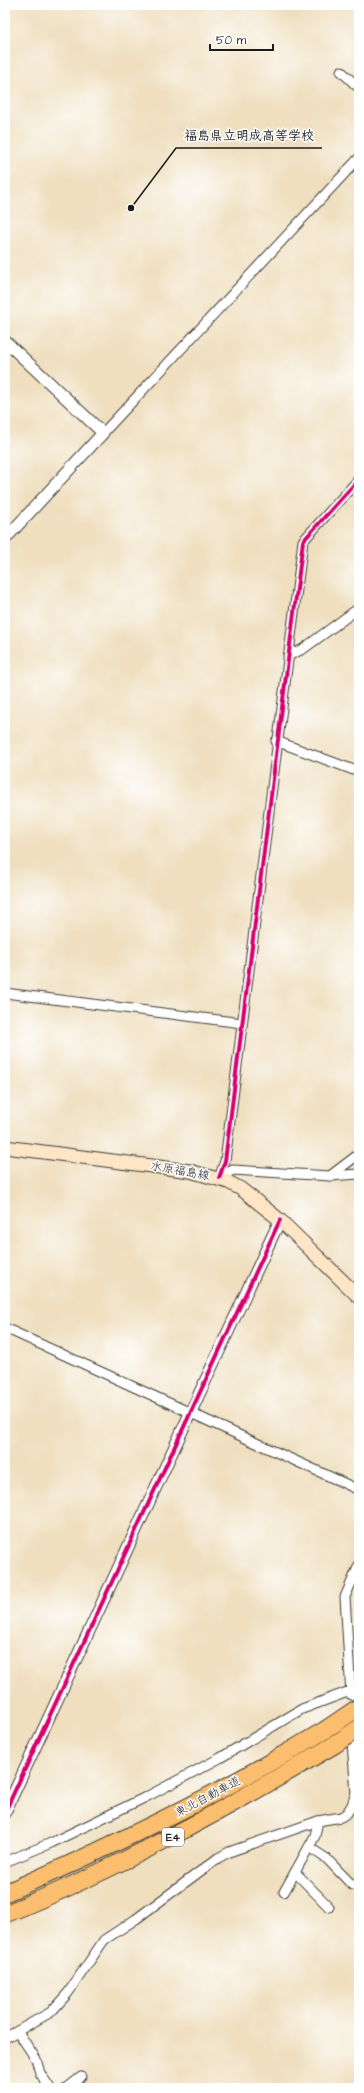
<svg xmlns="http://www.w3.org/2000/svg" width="364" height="2093" font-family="'Architects Daughter','Klee One',sans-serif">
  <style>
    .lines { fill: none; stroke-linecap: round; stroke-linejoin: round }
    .minor-casing { stroke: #3c3934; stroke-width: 11 }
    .tertiary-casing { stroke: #3c3934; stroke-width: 13 }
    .secondary-casing { stroke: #3c3934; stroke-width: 15 }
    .motorway-casing { stroke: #3c3934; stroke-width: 19 }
    .minor { stroke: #fff; stroke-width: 9 }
    .tertiary { stroke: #fff; stroke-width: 11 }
    .secondary { stroke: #fde5c5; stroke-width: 13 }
    .motorway { stroke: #fabe6e; stroke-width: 17 }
    .motorway-bridge-casing { stroke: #3c3934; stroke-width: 19; stroke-linecap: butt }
    .motorway-bridge { stroke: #fabe6e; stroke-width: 17 }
    .cycleway-casing { stroke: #fff; stroke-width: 6 }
    .cycleway { stroke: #d6006c; stroke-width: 4 }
    .labels { text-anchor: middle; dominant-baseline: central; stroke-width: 3; stroke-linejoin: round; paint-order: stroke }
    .shield { fill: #fff; stroke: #606060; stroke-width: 1 }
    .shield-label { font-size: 11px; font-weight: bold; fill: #1c1c1c }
    .street-label { font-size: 12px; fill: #1c1c1c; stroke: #fff }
    .leader { fill: none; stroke: #1c1c1c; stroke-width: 1.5 }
    .callout-dot { fill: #1c1c1c; stroke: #fff; stroke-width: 1.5 }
    .callout-label { font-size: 13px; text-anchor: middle; font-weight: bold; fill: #1c1c1c; stroke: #fff; stroke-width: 3; stroke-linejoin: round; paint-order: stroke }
  </style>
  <rect width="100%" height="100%" fill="#fff"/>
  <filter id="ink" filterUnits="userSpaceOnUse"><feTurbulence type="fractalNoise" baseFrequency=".025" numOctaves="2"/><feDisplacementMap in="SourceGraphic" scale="8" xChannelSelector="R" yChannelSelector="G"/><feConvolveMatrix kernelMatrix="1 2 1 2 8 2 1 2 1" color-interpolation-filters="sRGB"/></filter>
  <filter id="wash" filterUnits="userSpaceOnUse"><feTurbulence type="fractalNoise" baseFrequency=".012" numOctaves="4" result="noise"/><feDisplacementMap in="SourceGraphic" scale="16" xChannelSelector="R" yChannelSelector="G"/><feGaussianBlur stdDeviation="0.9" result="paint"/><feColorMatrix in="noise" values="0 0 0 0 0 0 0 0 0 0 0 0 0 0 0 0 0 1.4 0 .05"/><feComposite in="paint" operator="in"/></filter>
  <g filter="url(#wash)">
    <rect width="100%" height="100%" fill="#efdfbf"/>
  </g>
  <g filter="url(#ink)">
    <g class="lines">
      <g class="minor-casing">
        <g id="minor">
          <path d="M 341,71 L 359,88"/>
          <path d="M 103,433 L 359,158"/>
          <path d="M 288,656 L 303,649 L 359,608"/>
          <path d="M 276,741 L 359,772"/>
          <path d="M 5,993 L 242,1023"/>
          <path d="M 330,1176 L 359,1154"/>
          <path d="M 219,1178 L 225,1161 L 303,541 L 359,479"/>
          <path d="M 219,1178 L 233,1170 L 330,1176 L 359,1174"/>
          <path d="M 5,1328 L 359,1490"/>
          <path d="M 351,1695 L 345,1597 L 359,1565"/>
          <path d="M 352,1743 L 356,1793 L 359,1794"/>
          <path d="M 309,1847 L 327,1859 L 352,1885"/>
          <path d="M 5,1862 L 51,1843 L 148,1796 L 220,1758 L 302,1709 L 350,1691"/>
          <path d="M 295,1872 L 329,1907"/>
          <path d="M 284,1892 L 315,1836 L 318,1821"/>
          <path d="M 18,2032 L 36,2059 L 40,2073 L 50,2088"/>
          <path d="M 5,2038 L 51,2012 L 68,1993 L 104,1940 L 136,1919 L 218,1858 L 229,1852 L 318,1821 L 341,1817 L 347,1813 L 352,1805 L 356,1793"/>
          <path d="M 67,2088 L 81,2077"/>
        </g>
      </g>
      <g class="tertiary-casing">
        <g id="tertiary">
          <path d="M 5,341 L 103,433 L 5,539"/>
          <path d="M 5,1812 L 280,1220"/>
        </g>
      </g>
      <g class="secondary-casing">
        <path id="secondary" d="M 5,1147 L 190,1171 L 228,1182 L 241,1189 L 280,1220 L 359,1297"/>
      </g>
      <g class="motorway-casing">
        <g id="motorway">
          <path d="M 5,1893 C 116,1845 222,1793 325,1730"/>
          <path d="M 5,1914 C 120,1868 227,1808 334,1745"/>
        </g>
      </g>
      <use href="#minor" class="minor"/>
      <use href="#tertiary" class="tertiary"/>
      <use href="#secondary" class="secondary"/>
      <use href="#motorway" class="motorway"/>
      <g class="motorway-bridge-casing">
        <g id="motorway-bridge">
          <path d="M 325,1730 L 359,1707"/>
          <path d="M 334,1745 L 359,1728"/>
        </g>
      </g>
      <use href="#motorway-bridge" class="motorway-bridge"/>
      <g class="cycleway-casing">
        <g id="cycleway">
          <path d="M 219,1178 L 225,1161 L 303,541 L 359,479"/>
          <path d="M 5,1812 L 280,1220"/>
        </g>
      </g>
      <use href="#cycleway" class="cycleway"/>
    </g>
  </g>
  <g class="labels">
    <rect class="shield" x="162" y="1828" width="22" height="18" rx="3"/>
    <g class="shield-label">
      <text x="173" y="1837">E4</text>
    </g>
    <g class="street-label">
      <text transform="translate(180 1171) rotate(10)">水原福島線</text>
      <text transform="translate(208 1797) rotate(-28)">東北自動車道</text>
    </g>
  </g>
  <path class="leader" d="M131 208L176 148H322"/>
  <circle class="callout-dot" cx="131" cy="208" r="4"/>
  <g class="callout-label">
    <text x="249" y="140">福島県立明成高等学校</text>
  </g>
  <rect width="364" height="2093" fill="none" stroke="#fff" stroke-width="20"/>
  <path d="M210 44v6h63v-6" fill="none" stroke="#1c1c1c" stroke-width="2"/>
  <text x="216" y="44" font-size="12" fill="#1c1c1c" stroke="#ffffff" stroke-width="3" paint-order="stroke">50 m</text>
</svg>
